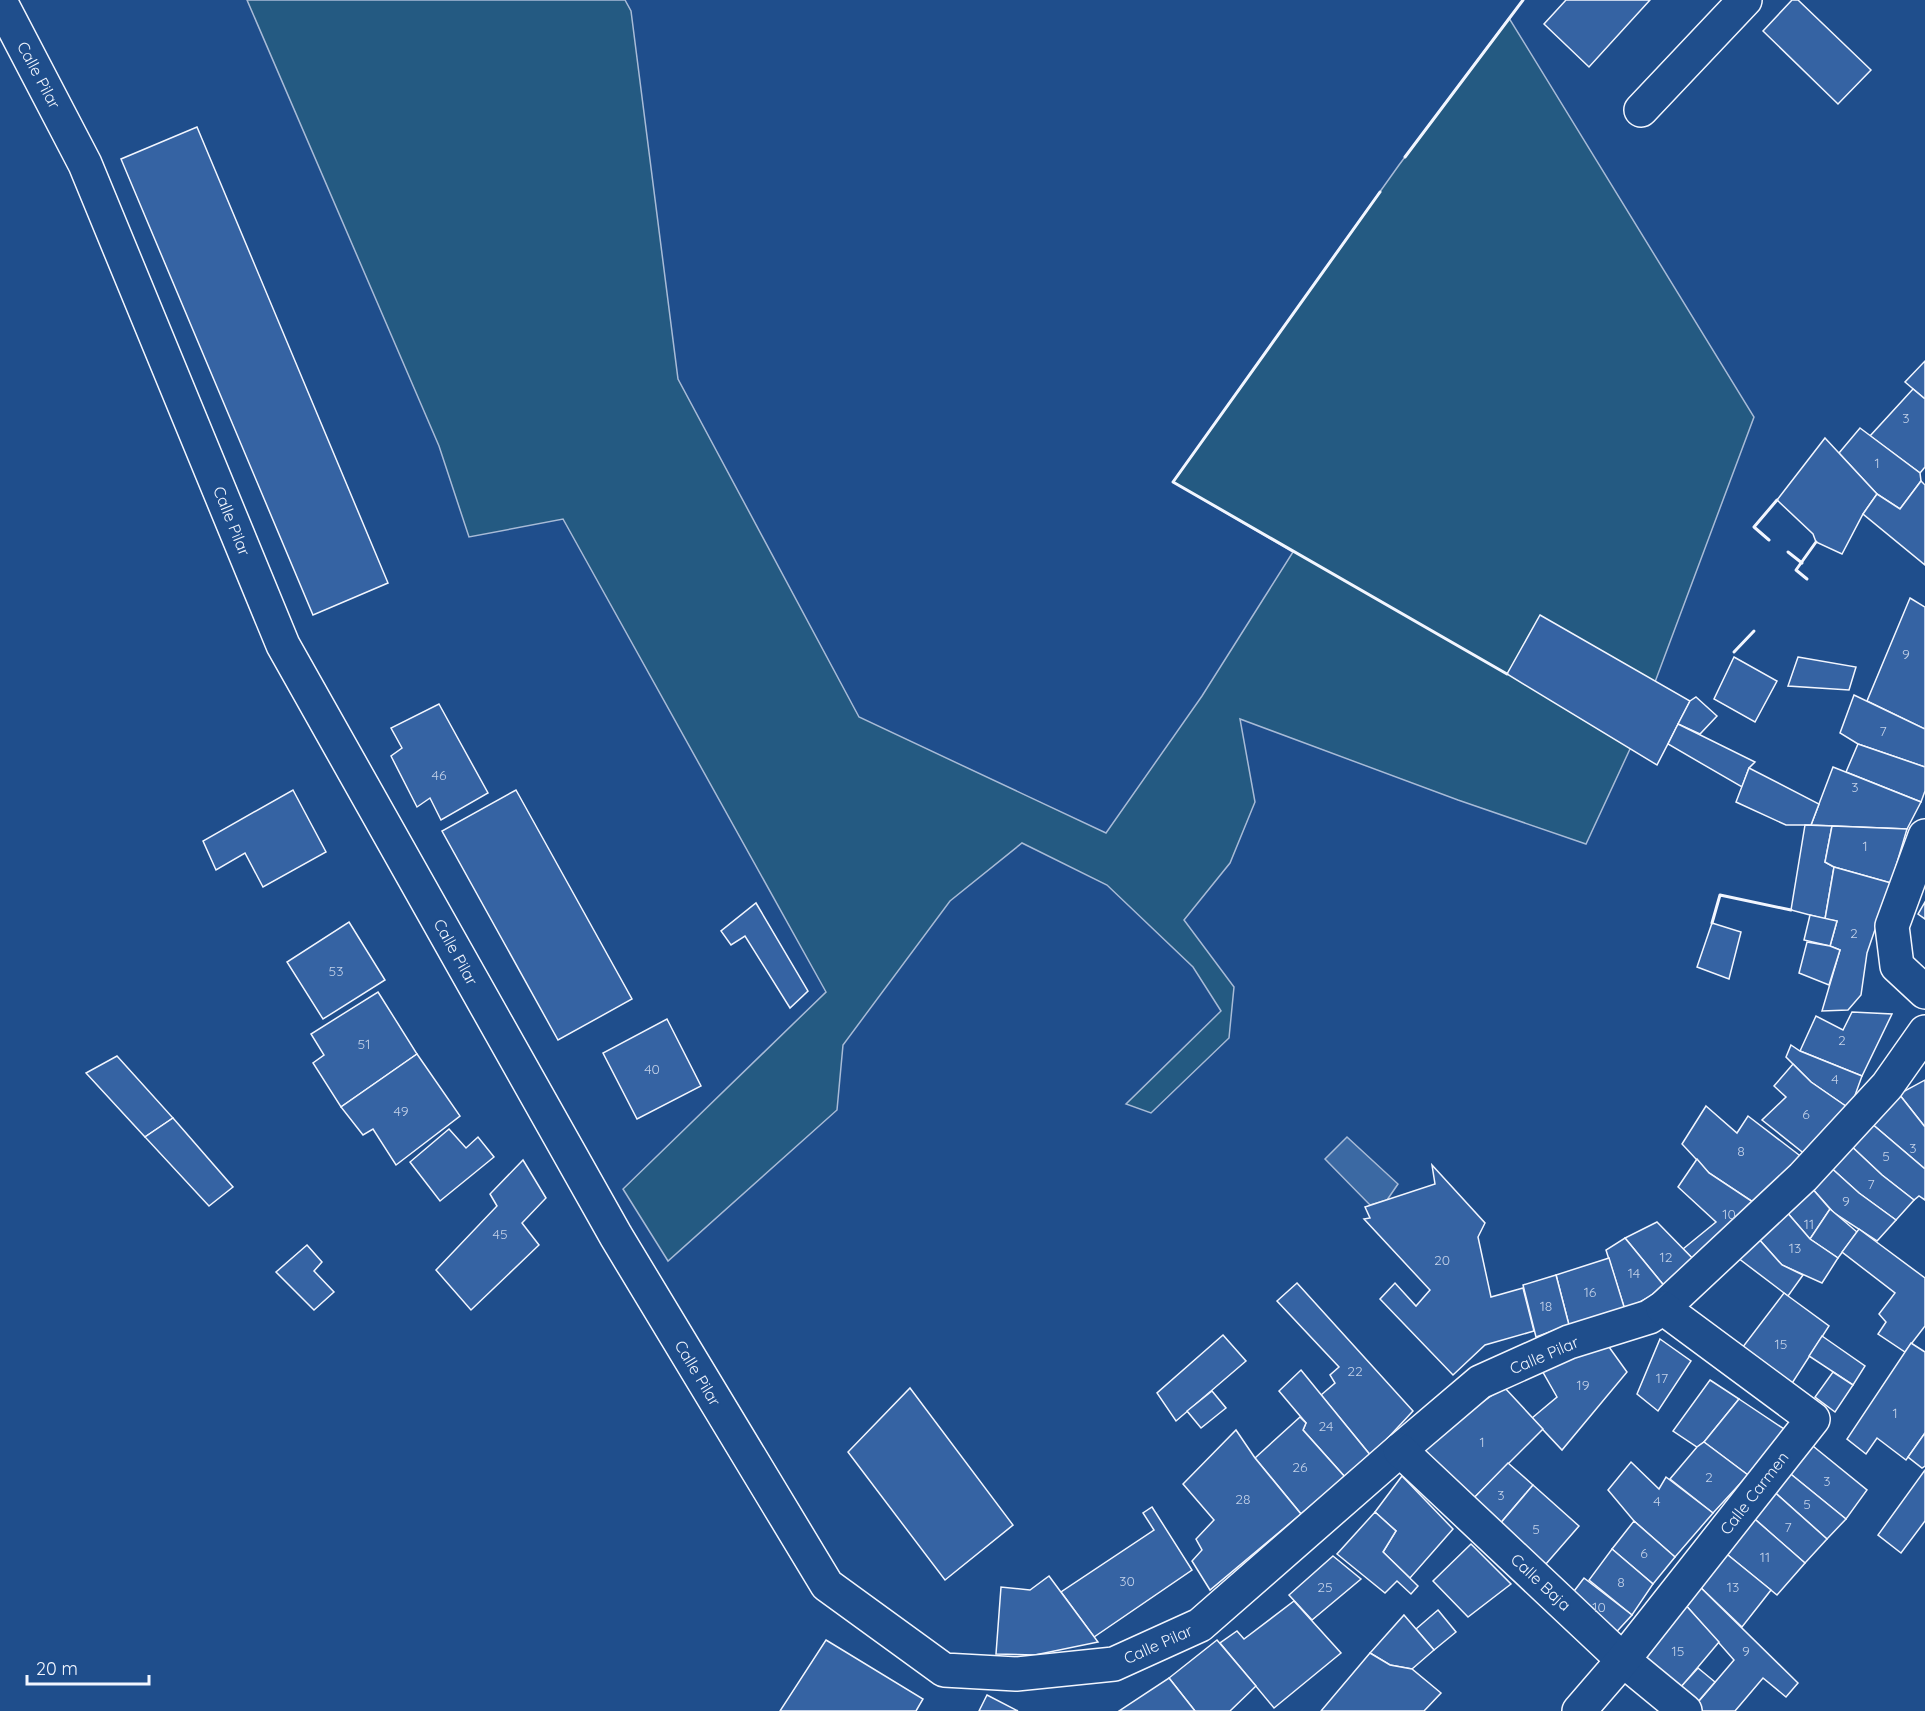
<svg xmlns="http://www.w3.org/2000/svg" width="1925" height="1711" font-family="Quicksand,sans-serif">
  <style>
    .green { fill: #245a82; stroke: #a8bbd7; stroke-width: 1.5 }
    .water { fill: #3b69a3; stroke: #a8bbd7; stroke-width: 1.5 }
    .building { fill: #3563a3; stroke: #f2f6ff; stroke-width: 1.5 }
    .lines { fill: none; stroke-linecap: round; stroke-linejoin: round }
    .minor-casing { stroke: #f2f6ff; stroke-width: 36 }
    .minor { stroke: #1f4e8c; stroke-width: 33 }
    .wall { stroke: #f2f6ff; stroke-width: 3 }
    .labels { text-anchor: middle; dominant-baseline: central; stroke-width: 4.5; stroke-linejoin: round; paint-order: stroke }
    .number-label { font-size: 14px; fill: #c3d1e8 }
    .street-label { font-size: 16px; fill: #f2f6ff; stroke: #1f4e8c }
  </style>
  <rect width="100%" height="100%" fill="#1f4e8c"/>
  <path class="green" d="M 247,0 L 625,0 L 631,11 L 678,379 L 859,717 L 1106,833 L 1202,696 L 1293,552 L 1173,482 L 1399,165 L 1509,18 L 1754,417 L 1630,749 L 1586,844 L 1458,800 L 1240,719 L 1255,802 L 1230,863 L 1184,920 L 1234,987 L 1229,1038 L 1151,1113 L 1126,1104 L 1221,1011 L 1193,967 L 1107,885 L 1022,843 L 950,901 L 843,1045 L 837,1110 L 668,1261 L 623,1189 L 826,992 L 563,519 L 469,537 L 439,446 Z"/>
  <path class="water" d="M 1347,1137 L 1398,1184 L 1387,1200 L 1370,1205 L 1325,1159 Z"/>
  <g class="building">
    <path d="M 1566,0 L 1650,0 L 1589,67 L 1544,24 Z"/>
    <path d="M 1792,0 L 1798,0 L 1871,70 L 1838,104 L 1763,31 Z"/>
    <path d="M 197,127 L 388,583 L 313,615 L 121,159 Z"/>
    <path d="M 1925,361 L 1925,399 L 1905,382 Z"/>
    <path d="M 1913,389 L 1925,399 L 1925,467 L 1920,473 L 1870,436 Z"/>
    <path d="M 1860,428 L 1920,473 L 1921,481 L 1900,509 L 1877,494 L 1839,453 Z"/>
    <path d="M 1825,438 L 1877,494 L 1863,514 L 1842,554 L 1816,542 L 1813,534 L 1777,500 Z"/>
    <path d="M 1921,481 L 1925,485 L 1925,565 L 1863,514 L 1877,494 L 1900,509 Z"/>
    <path d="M 1910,598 L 1925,607 L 1925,729 L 1867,701 Z"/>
    <path d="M 1540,615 L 1690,701 L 1657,765 L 1507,674 Z"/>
    <path d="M 1734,657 L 1777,681 L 1755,722 L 1714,699 Z"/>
    <path d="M 1798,657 L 1856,667 L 1849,690 L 1788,686 Z"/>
    <path d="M 1854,695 L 1925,729 L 1925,767 L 1858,744 L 1840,733 Z"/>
    <path d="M 1696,697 L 1717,716 L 1700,734 L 1678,724 L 1690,701 Z"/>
    <path d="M 439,704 L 488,793 L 441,820 L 430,798 L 417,807 L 391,756 L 402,748 L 391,728 Z"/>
    <path d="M 1678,724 L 1755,762 L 1749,768 L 1742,787 L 1668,744 Z"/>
    <path d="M 1858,744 L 1925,767 L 1925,791 L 1921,802 L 1846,772 Z"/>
    <path d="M 1833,767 L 1921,802 L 1907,829 L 1811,825 Z"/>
    <path d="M 1749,768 L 1819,804 L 1811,825 L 1786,825 L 1736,802 Z"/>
    <path d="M 293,790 L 326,852 L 263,887 L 245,853 L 216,870 L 203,841 Z"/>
    <path d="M 516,790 L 632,999 L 558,1040 L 442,831 Z"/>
    <path d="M 1805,825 L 1832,826 L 1825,862 L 1834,867 L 1825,919 L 1791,910 Z"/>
    <path d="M 1832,826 L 1907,829 L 1891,883 L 1834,867 L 1825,862 Z"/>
    <path d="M 1834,867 L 1891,883 L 1867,953 L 1861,995 L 1848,1010 L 1822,1011 L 1840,950 L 1830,946 L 1837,921 L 1825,919 Z"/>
    <path d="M 1925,902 L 1925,919 L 1918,914 Z"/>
    <path d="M 756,903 L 808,991 L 790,1008 L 745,936 L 731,945 L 721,931 Z"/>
    <path d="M 1810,915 L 1837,921 L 1830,946 L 1804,940 Z"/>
    <path d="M 349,922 L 385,980 L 323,1019 L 287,962 Z"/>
    <path d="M 1712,923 L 1741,932 L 1729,979 L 1697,967 Z"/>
    <path d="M 1807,942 L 1830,946 L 1840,950 L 1829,985 L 1799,973 Z"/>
    <path d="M 378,992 L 417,1054 L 341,1107 L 313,1063 L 324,1055 L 311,1034 Z"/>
    <path d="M 1852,1012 L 1892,1014 L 1862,1076 L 1800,1051 L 1816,1016 L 1843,1030 Z"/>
    <path d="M 667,1019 L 701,1086 L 637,1119 L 603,1053 Z"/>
    <path d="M 1791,1045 L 1800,1051 L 1862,1076 L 1850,1109 L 1811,1082 L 1786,1057 Z"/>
    <path d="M 417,1054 L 460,1116 L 396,1165 L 373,1129 L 363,1135 L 341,1107 Z"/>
    <path d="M 117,1056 L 173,1118 L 145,1137 L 86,1073 Z"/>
    <path d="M 1793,1064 L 1811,1082 L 1850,1109 L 1806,1155 L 1762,1120 L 1786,1097 L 1774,1086 Z"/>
    <path d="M 1925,1080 L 1925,1127 L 1899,1094 Z"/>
    <path d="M 1899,1094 L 1925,1127 L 1925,1169 L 1871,1123 Z"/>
    <path d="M 1706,1106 L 1737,1133 L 1748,1116 L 1803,1158 L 1759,1206 L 1709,1173 L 1682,1144 Z"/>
    <path d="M 173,1118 L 233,1187 L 209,1206 L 145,1137 Z"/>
    <path d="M 1871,1123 L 1925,1169 L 1925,1200 L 1919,1196 L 1914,1200 L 1882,1175 L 1848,1143 Z"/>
    <path d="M 449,1129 L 466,1148 L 478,1137 L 494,1157 L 440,1201 L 410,1162 Z"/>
    <path d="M 1848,1143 L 1882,1175 L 1914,1200 L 1896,1220 L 1859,1193 L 1828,1165 Z"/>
    <path d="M 1697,1159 L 1709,1173 L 1759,1206 L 1699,1265 L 1683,1249 L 1716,1222 L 1678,1187 Z"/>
    <path d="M 523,1160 L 546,1198 L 522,1223 L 539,1245 L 471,1310 L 436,1270 L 497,1206 L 490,1194 Z"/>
    <path d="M 1432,1165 L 1485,1223 L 1478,1237 L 1491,1297 L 1523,1288 L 1534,1331 L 1485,1345 L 1453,1375 L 1380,1299 L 1395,1283 L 1416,1306 L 1430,1290 L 1364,1219 L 1370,1218 L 1365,1207 L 1435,1184 Z"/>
    <path d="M 1828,1165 L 1859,1193 L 1896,1220 L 1877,1241 L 1834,1213 L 1810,1186 Z"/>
    <path d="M 1810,1186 L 1830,1209 L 1810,1239 L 1785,1210 Z"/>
    <path d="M 1830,1209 L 1857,1232 L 1838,1258 L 1810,1239 Z"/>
    <path d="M 1785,1210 L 1810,1239 L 1838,1258 L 1822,1283 L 1782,1265 L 1757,1237 Z"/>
    <path d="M 1657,1222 L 1699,1265 L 1666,1288 L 1625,1238 Z"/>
    <path d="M 1859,1229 L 1925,1278 L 1925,1326 L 1905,1352 L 1878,1334 L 1886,1322 L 1879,1314 L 1895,1293 L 1842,1252 Z"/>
    <path d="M 1757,1237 L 1782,1265 L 1803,1275 L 1788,1296 L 1738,1258 Z"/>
    <path d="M 1625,1238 L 1666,1288 L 1625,1310 L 1606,1250 Z"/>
    <path d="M 307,1245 L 322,1262 L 314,1271 L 334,1292 L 314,1310 L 276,1272 Z"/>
    <path d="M 1609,1258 L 1625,1310 L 1569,1325 L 1556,1275 Z"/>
    <path d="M 1556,1275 L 1569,1325 L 1536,1337 L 1523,1285 Z"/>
    <path d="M 1297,1283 L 1413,1411 L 1371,1456 L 1321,1395 L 1335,1383 L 1330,1375 L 1339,1367 L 1277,1301 Z"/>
    <path d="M 1784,1293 L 1829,1326 L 1789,1388 L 1739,1352 Z"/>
    <path d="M 1223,1335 L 1246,1361 L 1176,1421 L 1157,1393 Z"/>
    <path d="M 1822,1336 L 1865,1366 L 1853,1385 L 1809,1356 Z"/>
    <path d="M 1660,1339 L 1691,1361 L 1658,1411 L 1637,1394 Z"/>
    <path d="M 1604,1340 L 1627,1372 L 1562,1450 L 1532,1418 L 1557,1397 L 1540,1367 Z"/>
    <path d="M 1911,1343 L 1925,1352 L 1925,1433 L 1906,1460 L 1877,1438 L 1866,1454 L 1847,1439 Z"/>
    <path d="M 1301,1370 L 1371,1456 L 1345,1477 L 1303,1430 L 1306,1423 L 1279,1391 Z"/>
    <path d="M 1833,1372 L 1853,1385 L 1835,1412 L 1815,1397 Z"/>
    <path d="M 1710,1380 L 1739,1399 L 1704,1442 L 1697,1447 L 1673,1431 Z"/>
    <path d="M 1504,1387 L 1543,1429 L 1467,1505 L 1420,1454 L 1471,1410 Z"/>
    <path d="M 910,1388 L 1013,1525 L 945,1580 L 848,1452 Z"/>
    <path d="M 1212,1391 L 1226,1408 L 1201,1428 L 1187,1411 Z"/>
    <path d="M 1739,1399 L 1784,1429 L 1748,1475 L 1704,1442 Z"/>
    <path d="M 1300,1417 L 1306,1423 L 1303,1430 L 1345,1477 L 1301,1514 L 1255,1458 Z"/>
    <path d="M 1236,1430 L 1255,1458 L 1301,1514 L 1210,1590 L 1192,1561 L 1202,1550 L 1196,1539 L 1214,1520 L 1183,1484 Z"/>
    <path d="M 1925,1433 L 1925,1466 L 1922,1468 L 1908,1457 Z"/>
    <path d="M 1704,1442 L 1748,1475 L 1713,1513 L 1670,1479 L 1697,1447 Z"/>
    <path d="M 1808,1442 L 1867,1490 L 1846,1519 L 1787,1471 Z"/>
    <path d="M 1631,1462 L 1659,1489 L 1666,1477 L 1713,1513 L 1675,1557 L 1634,1521 L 1608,1490 Z"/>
    <path d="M 1508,1463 L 1533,1485 L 1493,1532 L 1467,1505 Z"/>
    <path d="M 1925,1470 L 1925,1521 L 1901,1553 L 1878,1535 Z"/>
    <path d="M 1787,1471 L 1846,1519 L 1827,1539 L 1770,1488 Z"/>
    <path d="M 1402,1476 L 1453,1529 L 1410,1578 L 1383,1552 L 1396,1531 L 1375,1512 Z"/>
    <path d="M 1533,1485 L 1579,1526 L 1539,1572 L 1493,1532 Z"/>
    <path d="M 1770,1488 L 1827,1539 L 1805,1563 L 1749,1514 Z"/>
    <path d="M 1152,1507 L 1192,1570 L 1094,1637 L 1061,1592 L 1154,1530 L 1143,1513 Z"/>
    <path d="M 1375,1512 L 1396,1531 L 1383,1552 L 1418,1586 L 1411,1594 L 1397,1581 L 1385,1593 L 1337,1554 Z"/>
    <path d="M 1749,1514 L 1805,1563 L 1777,1595 L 1723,1551 Z"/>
    <path d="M 1634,1521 L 1675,1557 L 1653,1584 L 1612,1549 Z"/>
    <path d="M 1471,1544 L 1511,1584 L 1468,1617 L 1433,1581 Z"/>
    <path d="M 1612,1549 L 1653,1584 L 1632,1615 L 1589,1580 Z"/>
    <path d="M 1723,1551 L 1771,1590 L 1742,1627 L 1696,1583 Z"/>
    <path d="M 1333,1556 L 1361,1579 L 1312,1620 L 1289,1595 Z"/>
    <path d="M 1049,1576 L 1098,1642 L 1035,1655 L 996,1654 L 1001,1587 L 1030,1590 Z"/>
    <path d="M 1584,1578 L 1632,1615 L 1610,1639 L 1568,1599 Z"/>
    <path d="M 1696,1583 L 1798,1683 L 1786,1697 L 1763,1678 L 1735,1711 L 1696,1711 L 1693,1708 L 1734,1660 L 1682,1601 Z"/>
    <path d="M 1294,1601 L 1341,1653 L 1274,1708 L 1220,1643 L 1237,1631 L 1244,1639 Z"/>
    <path d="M 1682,1601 L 1719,1642 L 1677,1692 L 1637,1661 Z"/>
    <path d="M 1438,1610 L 1456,1632 L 1434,1650 L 1416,1629 Z"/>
    <path d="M 1404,1615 L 1434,1650 L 1412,1669 L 1390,1665 L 1370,1653 Z"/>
    <path d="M 826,1640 L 923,1699 L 916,1711 L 780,1711 Z"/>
    <path d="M 1217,1640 L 1256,1686 L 1230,1711 L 1195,1711 L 1169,1678 Z"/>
    <path d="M 1370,1653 L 1390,1665 L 1412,1669 L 1441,1693 L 1424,1711 L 1321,1711 Z"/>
    <path d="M 1698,1668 L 1715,1682 L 1696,1704 L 1679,1689 Z"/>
    <path d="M 1169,1678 L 1195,1711 L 1119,1711 Z"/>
    <path d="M 987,1695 L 1018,1711 L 979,1711 Z"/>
  </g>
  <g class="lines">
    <g class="minor-casing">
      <g id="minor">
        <path d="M 0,1 L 85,164 L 283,645 L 616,1236 L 827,1585 L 944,1670 L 1016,1674 L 1114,1664 L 1200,1625 L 1400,1450 L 1480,1382 L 1569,1342 L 1649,1317 L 1663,1308 L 1803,1177 L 1887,1086 L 1925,1032"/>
        <path d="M 1641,110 L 1745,0"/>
        <path d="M 1925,836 L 1892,926 L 1897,966 L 1925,992"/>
        <path d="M 1400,1450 L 1623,1660 L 1685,1711"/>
        <path d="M 1579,1711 L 1623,1660 L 1813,1419 L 1663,1308"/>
      </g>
    </g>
    <use href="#minor" class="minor"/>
    <g class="wall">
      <path d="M 1405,157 L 1523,0"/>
      <path d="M 1380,192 L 1173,482 L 1507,674"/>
      <path d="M 1769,540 L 1754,527 L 1777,500"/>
      <path d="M 1788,552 L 1802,563"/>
      <path d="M 1807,579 L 1796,570 L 1816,542"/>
      <path d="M 1734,652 L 1754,631"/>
      <path d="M 1712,923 L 1720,895 L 1791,910"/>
    </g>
  </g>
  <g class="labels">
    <g class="number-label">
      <text x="1906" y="418">3</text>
      <text x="1877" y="463">1</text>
      <text x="1906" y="654">9</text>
      <text x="1883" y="731">7</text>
      <text x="439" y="775">46</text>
      <text x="1855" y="787">3</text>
      <text x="1865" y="846">1</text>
      <text x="1854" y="933">2</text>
      <text x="336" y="971">53</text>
      <text x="1842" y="1040">2</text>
      <text x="364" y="1044">51</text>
      <text x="652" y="1069">40</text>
      <text x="1835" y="1079">4</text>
      <text x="401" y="1111">49</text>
      <text x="1806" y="1114">6</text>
      <text x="1913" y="1148">3</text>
      <text x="1741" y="1151">8</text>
      <text x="1886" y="1156">5</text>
      <text x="1871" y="1184">7</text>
      <text x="1846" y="1201">9</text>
      <text x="1729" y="1214">10</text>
      <text x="1809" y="1224">11</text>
      <text x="500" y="1234">45</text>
      <text x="1795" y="1248">13</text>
      <text x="1666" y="1257">12</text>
      <text x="1442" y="1260">20</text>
      <text x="1634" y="1273">14</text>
      <text x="1590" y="1292">16</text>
      <text x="1546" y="1306">18</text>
      <text x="1781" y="1344">15</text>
      <text x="1355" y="1371">22</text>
      <text x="1662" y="1378">17</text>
      <text x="1583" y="1385">19</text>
      <text x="1895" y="1413">1</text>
      <text x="1326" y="1426">24</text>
      <text x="1482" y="1442">1</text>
      <text x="1300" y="1467">26</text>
      <text x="1709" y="1477">2</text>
      <text x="1827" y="1481">3</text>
      <text x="1501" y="1495">3</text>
      <text x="1243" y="1499">28</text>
      <text x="1657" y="1501">4</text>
      <text x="1807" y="1504">5</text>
      <text x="1788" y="1527">7</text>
      <text x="1536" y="1529">5</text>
      <text x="1644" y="1553">6</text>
      <text x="1765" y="1557">11</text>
      <text x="1127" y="1581">30</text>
      <text x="1621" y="1582">8</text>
      <text x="1325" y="1587">25</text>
      <text x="1733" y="1587">13</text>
      <text x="1599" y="1607">10</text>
      <text x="1678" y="1651">15</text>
      <text x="1746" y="1651">9</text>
    </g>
    <g class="street-label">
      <text transform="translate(39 75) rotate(62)">Calle Pilar</text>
      <text transform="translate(232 521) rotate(68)">Calle Pilar</text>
      <text transform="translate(456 952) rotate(61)">Calle Pilar</text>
      <text transform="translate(1544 1355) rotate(-23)">Calle Pilar</text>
      <text transform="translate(698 1373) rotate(59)">Calle Pilar</text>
      <text transform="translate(1754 1493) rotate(-52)">Calle Carmen</text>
      <text transform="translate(1541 1582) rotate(43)">Calle Baja</text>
      <text transform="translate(1158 1644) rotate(-24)">Calle Pilar</text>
    </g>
  </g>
  <path d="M27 1675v9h122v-9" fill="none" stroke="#f2f6ff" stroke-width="3"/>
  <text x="36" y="1675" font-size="18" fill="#f2f6ff" stroke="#1f4e8c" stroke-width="4.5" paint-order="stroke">20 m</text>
</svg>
